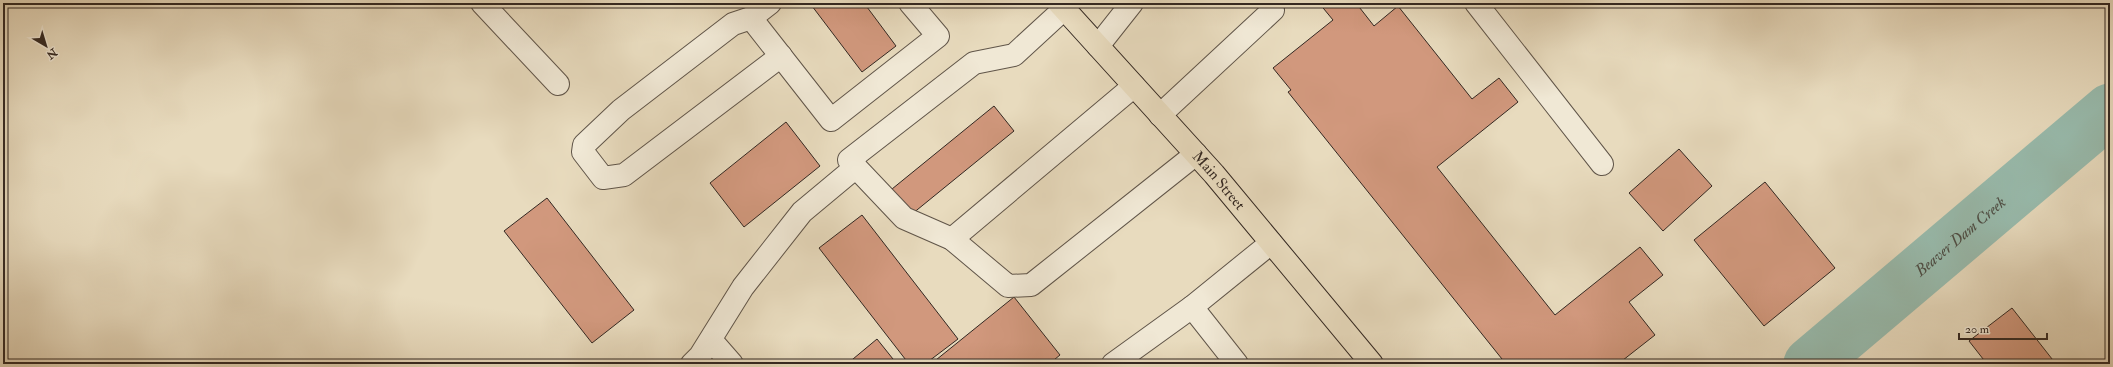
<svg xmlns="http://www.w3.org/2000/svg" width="2113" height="367" font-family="'IM FELL Double Pica',serif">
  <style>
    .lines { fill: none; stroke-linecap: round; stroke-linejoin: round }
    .river { stroke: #98bbad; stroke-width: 53 }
    .building { fill: #d1987d; stroke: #332822 }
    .minor-casing { stroke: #605549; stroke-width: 24 }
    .major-casing { stroke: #332822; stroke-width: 24 }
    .minor { stroke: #f0e8d5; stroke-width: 22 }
    .major { stroke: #e8dbbe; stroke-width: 22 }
    .labels { text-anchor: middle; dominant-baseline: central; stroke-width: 3; stroke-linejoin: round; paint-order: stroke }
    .street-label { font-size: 15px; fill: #332822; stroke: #f0e8d5 }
    .water-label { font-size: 16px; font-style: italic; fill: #4c4d45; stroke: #f0e8d5 }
  </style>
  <rect width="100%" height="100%" fill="#e8dbbe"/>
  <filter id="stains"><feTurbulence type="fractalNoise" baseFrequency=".005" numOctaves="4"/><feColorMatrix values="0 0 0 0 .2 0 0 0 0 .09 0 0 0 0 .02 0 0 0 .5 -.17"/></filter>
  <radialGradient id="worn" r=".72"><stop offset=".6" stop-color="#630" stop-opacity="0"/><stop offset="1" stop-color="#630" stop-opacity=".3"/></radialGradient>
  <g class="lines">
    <path class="river" id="s1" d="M 1810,364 L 2110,110"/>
  </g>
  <g class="building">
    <path d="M 815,3 L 864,3 L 896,46 L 862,72 L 812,6 Z"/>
    <path d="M 1319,3 L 1356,3 L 1374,26 L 1398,6 L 1472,99 L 1499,78 L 1518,102 L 1437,167 L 1555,315 L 1640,247 L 1663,275 L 1629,302 L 1655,335 L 1618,364 L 1506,364 L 1288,92 L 1291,90 L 1273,68 L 1333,20 Z"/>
    <path d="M 994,106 L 1014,131 L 912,214 L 892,189 Z"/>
    <path d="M 786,122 L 820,166 L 744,227 L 710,183 Z"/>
    <path d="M 1679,149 L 1712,186 L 1663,231 L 1629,193 Z"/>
    <path d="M 1765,182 L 1835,268 L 1764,326 L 1694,240 Z"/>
    <path d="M 547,198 L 634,310 L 592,343 L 504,231 Z"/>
    <path d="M 862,215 L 958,339 L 925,364 L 909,364 L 819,248 Z"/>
    <path d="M 1014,297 L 1060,355 L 1049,364 L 931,364 Z"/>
    <path d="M 2012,308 L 2056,364 L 1987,364 L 1969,341 Z"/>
    <path d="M 877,339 L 897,364 L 847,364 Z"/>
  </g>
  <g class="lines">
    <g class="minor-casing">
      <g id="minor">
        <path d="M 482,3 L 558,84"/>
        <path d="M 770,3 L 751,18 L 733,24 L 621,110 L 584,145 L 583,152 L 603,178 L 624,175 L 781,56"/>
        <path d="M 1476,3 L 1602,164"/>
        <path d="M 1064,9 L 1014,55 L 974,63 L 849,160 L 904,218 L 952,239 L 1008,286 L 1031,285 L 1196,154"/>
        <path d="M 751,18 L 831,120 L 938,36 L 910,3"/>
        <path d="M 1098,46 L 1132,3"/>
        <path d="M 1160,115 L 1273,10"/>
        <path d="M 952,239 L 1134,86"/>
        <path d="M 711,340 L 732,364"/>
        <path d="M 692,364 L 700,356 L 743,287 L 802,212 L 856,167"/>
        <path d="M 1113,364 L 1192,307"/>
        <path d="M 1237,364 L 1192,307 L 1271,243"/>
      </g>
    </g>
    <g class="major-casing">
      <g id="major">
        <path id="s2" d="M 1059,3 L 1214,174 L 1372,364"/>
      </g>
    </g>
    <use href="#minor" class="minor"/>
    <use href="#major" class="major"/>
  </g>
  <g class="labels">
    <g class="street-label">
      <text stroke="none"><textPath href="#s2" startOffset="239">Main Street</textPath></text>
    </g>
    <g class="water-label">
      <text stroke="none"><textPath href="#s1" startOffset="197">Beaver Dam Creek</textPath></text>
    </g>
  </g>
  <rect width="2113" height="367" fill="none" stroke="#e8dbbe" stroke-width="16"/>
  <rect x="4" y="4" width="2105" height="359" fill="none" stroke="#332822" stroke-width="2"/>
  <rect x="8" y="8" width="2097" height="351" fill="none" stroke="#332822"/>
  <g transform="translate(46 46) rotate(142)" stroke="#f0e8d5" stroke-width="3" paint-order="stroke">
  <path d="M0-3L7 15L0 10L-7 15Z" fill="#332822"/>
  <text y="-6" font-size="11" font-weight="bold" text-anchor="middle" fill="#332822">N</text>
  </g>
  <path d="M1959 333v6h88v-6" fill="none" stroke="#332822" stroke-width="2"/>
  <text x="1965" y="333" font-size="12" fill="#332822" stroke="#f0e8d5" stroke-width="3" paint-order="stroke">20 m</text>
  <rect width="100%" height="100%" filter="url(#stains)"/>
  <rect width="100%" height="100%" fill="url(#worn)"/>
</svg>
